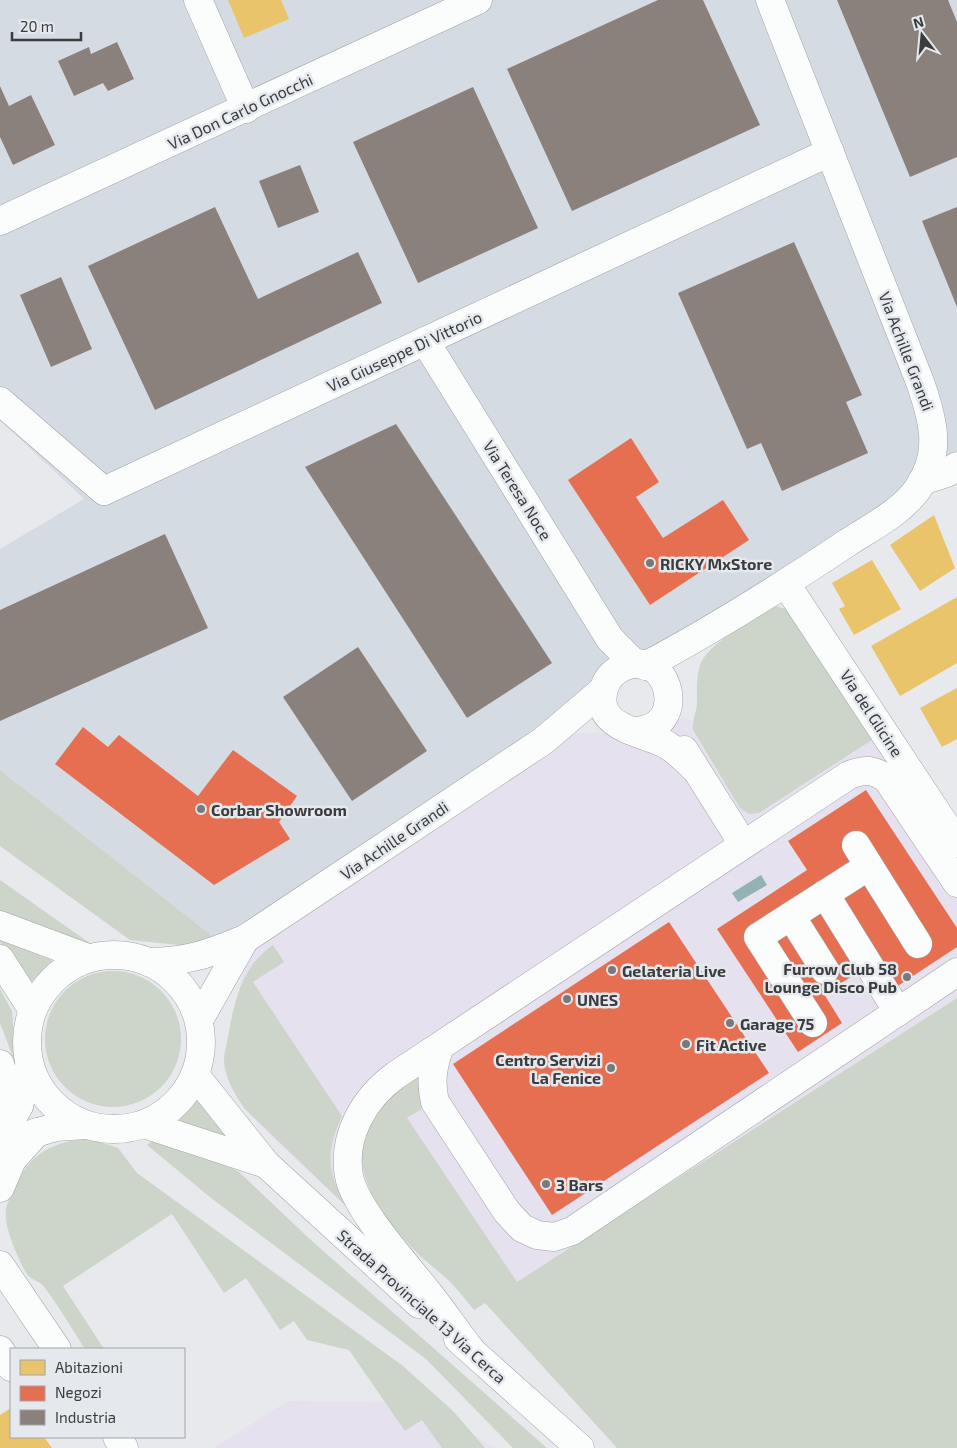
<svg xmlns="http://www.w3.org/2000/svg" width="957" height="1448" font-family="'Exo 2',sans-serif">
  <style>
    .commercial { fill: #e5e1ee }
    .built { fill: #d5dbe2 }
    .green { fill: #cdd4c9 }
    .water { fill: #92b2b3 }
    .homes { fill: #e9c46a }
    .shops { fill: #e76f51 }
    .industry { fill: #8a817c }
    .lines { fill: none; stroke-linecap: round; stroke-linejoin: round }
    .minor-casing { stroke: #a1a2a4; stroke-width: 29 }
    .minor { stroke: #fbfcfc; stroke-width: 28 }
    .poi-dot { fill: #77797b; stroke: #e5e9ee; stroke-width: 2 }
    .labels { text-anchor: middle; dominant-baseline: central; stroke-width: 5; stroke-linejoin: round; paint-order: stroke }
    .street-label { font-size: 16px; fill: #3a3c3e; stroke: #e5e9ee }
    .poi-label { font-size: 16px; font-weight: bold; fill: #3a3c3e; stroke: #e5e9ee; text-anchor: start }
  </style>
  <rect width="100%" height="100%" fill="#e7e9ec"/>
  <g class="commercial">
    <path d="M 669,718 L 692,720 L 693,730 L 740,808 L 749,814 L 759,813 L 875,738 L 957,861 L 957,998 L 474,1310 L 454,1285 L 426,1261 L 347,1207 L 279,1144 L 245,1109 L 235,1095 L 224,1068 L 224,1057 L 251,940 L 571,734 L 620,732 Z"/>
    <path d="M 288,1401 L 425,1403 L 495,1448 L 214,1448 Z"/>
  </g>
  <path class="built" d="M 0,0 L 957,0 L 957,466 L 645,661 L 541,737 L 220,942 L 0,770 L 0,549 L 84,499 L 0,420 Z"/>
  <g class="green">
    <path d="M 776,606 L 792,611 L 875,738 L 759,813 L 749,814 L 740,808 L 693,730 C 692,720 696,714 697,704 C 697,691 696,678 700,665 C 709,641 755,620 776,606 Z"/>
    <path d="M 0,770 L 220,942 L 189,946 L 130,940 L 0,846 Z"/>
    <path d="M 0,880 L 91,944 L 48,938 L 0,913 Z"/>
    <path d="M 0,938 L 53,961 L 29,984 L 0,942 Z"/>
    <path d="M 273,945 L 284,962 L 253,982 L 342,1116 C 325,1152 327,1173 347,1207 L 245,1109 C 234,1093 224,1077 224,1057 C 233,1015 235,971 273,945 Z"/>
    <circle cx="113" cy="1039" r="68"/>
    <path d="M 0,989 L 12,1011 L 16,1065 L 0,1023 Z"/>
    <path d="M 957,998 L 957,1448 L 617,1448 L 485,1303 L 474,1310 C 467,1302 461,1293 454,1286 C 446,1277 435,1269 426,1261 C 384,1222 336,1164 378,1109 C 390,1094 407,1083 422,1072 L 425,1107 L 407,1118 L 517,1282 Z"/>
    <path d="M 195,1090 L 236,1146 L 175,1119 Z"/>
    <path d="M 158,1137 L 238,1171 L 313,1242 L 547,1448 L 513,1448 L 426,1359 L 211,1198 L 147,1145 Z"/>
    <path d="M 92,1139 L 118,1148 L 137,1173 L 403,1366 L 453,1411 L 485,1448 L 442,1448 L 422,1420 L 405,1431 L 349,1350 L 307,1340 L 294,1321 L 280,1330 L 246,1278 L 224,1293 L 172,1214 L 63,1286 L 104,1349 L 85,1349 C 72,1329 60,1308 45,1288 C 39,1279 30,1282 24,1269 C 16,1253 4,1227 6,1210 C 7,1203 11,1195 14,1188 C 30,1153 54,1140 92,1139 Z"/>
  </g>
  <path class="water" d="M 761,875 L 767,885 L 738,902 L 732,893 Z"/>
  <g class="homes">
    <path d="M 228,0 L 281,0 L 289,19 L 244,38 Z"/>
    <path d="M 934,515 L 955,568 L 920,591 L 890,545 Z"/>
    <path d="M 872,560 L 901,609 L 854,635 L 839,609 L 845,606 L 832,583 Z"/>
    <path d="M 957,597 L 957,663 L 900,696 L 871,646 Z"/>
    <path d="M 957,688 L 957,739 L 942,747 L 920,708 Z"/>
    <path d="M 11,1408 L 11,1437 L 44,1437 L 52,1448 L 0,1448 L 0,1415 Z"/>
  </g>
  <g class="shops">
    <path d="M 631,438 L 659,482 L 636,497 L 663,538 L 723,500 L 749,540 L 650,605 L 568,480 Z"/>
    <path d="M 83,727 L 108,747 L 119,735 L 198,796 L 233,750 L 297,796 L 279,822 L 290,839 L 214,885 L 55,764 Z"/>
    <path d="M 866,790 L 957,928 L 957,947 L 875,1001 L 857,973 L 824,994 L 842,1023 L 798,1052 L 717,929 L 807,870 L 788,841 Z"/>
    <path d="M 669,922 L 769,1073 L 552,1215 L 453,1064 Z"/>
  </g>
  <g class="industry">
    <path d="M 658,0 L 703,0 L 760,125 L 572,211 L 507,69 Z"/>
    <path d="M 837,0 L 948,0 L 957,22 L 957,157 L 910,177 Z"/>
    <path d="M 117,42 L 134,79 L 108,91 L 103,83 L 74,96 L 58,61 L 89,47 L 91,54 Z"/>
    <path d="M 0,86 L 9,106 L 31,95 L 55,145 L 13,165 L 0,137 Z"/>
    <path d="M 473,87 L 538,228 L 418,283 L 353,142 Z"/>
    <path d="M 300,165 L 319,212 L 278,228 L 259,181 Z"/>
    <path d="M 215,207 L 258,299 L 358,252 L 382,303 L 155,410 L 88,266 Z"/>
    <path d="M 957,207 L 957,307 L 922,221 Z"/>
    <path d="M 794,242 L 862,395 L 846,402 L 868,453 L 782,491 L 761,443 L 747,449 L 678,293 Z"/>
    <path d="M 61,277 L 92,349 L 51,367 L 20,295 Z"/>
    <path d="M 396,424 L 552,663 L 467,718 L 305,467 Z"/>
    <path d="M 165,534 L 208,628 L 0,721 L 0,610 Z"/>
    <path d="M 358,647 L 427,751 L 352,801 L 283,697 Z"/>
  </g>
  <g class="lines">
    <g class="minor-casing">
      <g id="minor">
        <path d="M 198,0 L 246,109"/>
        <path d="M 0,221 L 478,0"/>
        <path d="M 425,341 L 610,639 L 635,664"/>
        <path d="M 0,401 L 104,491 L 830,152"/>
        <path d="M 922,481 L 947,473 L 957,466"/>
        <path d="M 786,584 L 957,843"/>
        <path d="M 645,666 C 715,629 781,587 847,543 C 870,528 900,513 917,490 C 943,454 933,419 920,382 L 770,0"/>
        <path d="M 632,731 C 692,732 670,645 623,667 C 613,672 606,679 604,689 C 593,729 644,732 667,745 C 677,751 685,759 693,767"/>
        <path d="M 684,750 L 743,844"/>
        <path d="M 856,845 L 918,944"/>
        <path d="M 825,894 L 898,1012"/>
        <path d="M 791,916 L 825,970"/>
        <path d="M 0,925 L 88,958"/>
        <circle cx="114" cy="1042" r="87"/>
        <path d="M 0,959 L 32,1009"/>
        <path d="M 149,962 C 190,961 208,954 245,939 L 543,741 L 603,690"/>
        <path d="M 199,1020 L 245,939"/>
        <path d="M 813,1023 L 758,937 L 869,866"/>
        <path d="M 440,1046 C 433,1066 430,1081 435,1102 L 507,1212 L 522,1228 L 537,1235 L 554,1237 L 572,1231 L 957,972"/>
        <path d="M 0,1064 L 5,1084 L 8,1122"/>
        <path d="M 195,1075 L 266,1164 L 419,1304"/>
        <path d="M 144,1124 L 266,1164"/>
        <path d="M 0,1139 L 19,1106 L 29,1065"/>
        <path d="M 0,1143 L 56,1127 L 85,1125"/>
        <path d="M 0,1188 L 12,1160 L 37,1132"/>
        <path d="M 0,1265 L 57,1349"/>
        <path d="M 458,1339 L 580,1448"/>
        <path d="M 0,1350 L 11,1367"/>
        <path d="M 471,1350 C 457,1332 444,1313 430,1295 C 409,1268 355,1209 349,1176 C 342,1136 364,1098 396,1075 L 849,775 C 865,769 873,769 887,779 L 957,883"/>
        <path d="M 117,1437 L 124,1448"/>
      </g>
    </g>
    <use href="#minor" class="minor"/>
  </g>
  <g class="poi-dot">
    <circle cx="650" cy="563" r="5"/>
    <circle cx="201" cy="809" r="5"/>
    <circle cx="612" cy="970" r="5"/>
    <circle cx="907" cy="977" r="5"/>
    <circle cx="567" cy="999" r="5"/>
    <circle cx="730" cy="1023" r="5"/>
    <circle cx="686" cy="1044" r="5"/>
    <circle cx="611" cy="1068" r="5"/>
    <circle cx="546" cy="1184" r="5"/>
  </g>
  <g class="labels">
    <g class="street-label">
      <text transform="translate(240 111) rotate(-25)">Via Don Carlo Gnocchi</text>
      <text transform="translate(404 351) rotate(-25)">Via Giuseppe Di Vittorio</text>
      <text transform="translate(907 351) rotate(69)">Via Achille Grandi</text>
      <text transform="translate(518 490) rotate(58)">Via Teresa Noce</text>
      <text transform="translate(872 713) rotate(57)">Via del Glicine</text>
      <text transform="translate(394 840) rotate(-34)">Via Achille Grandi</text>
      <text transform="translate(422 1306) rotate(42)">Strada Provinciale 13 Via Cerca</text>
    </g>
    <g class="poi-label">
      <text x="660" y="563">RICKY MxStore</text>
      <text x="211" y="809">Corbar Showroom</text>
      <text x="897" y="968" text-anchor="end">Furrow Club 58<tspan x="897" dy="18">Lounge Disco Pub</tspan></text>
      <text x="622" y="970">Gelateria Live</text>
      <text x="577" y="999">UNES</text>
      <text x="740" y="1023">Garage 75</text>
      <text x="696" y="1044">Fit Active</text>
      <text x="601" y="1059" text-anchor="end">Centro Servizi<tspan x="601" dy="18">La Fenice</tspan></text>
      <text x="556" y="1184">3 Bars</text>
    </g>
  </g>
  <rect x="10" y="1348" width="175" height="90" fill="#e5e9ee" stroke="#a1a4a8"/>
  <rect x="20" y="1360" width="25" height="15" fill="#e9c46a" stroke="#a1a4a8"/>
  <text x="55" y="1373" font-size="15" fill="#3a3c3e">Abitazioni</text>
  <rect x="20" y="1386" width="25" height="15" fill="#e76f51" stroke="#a1a4a8"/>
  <text x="55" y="1398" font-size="15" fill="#3a3c3e">Negozi</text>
  <rect x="20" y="1410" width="25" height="15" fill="#8a817c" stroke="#a1a4a8"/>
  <text x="55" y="1423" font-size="15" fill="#3a3c3e">Industria</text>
  <g transform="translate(922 35) rotate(344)" stroke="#e5e9ee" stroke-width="4" paint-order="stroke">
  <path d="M0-4L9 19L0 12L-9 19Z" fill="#3a3c3e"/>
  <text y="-8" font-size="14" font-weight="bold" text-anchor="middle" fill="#3a3c3e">N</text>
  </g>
  <path d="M12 32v8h69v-8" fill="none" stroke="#3a3c3e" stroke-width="2.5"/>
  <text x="20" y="32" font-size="15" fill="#3a3c3e" stroke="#e5e9ee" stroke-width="4" paint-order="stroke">20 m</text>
</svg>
